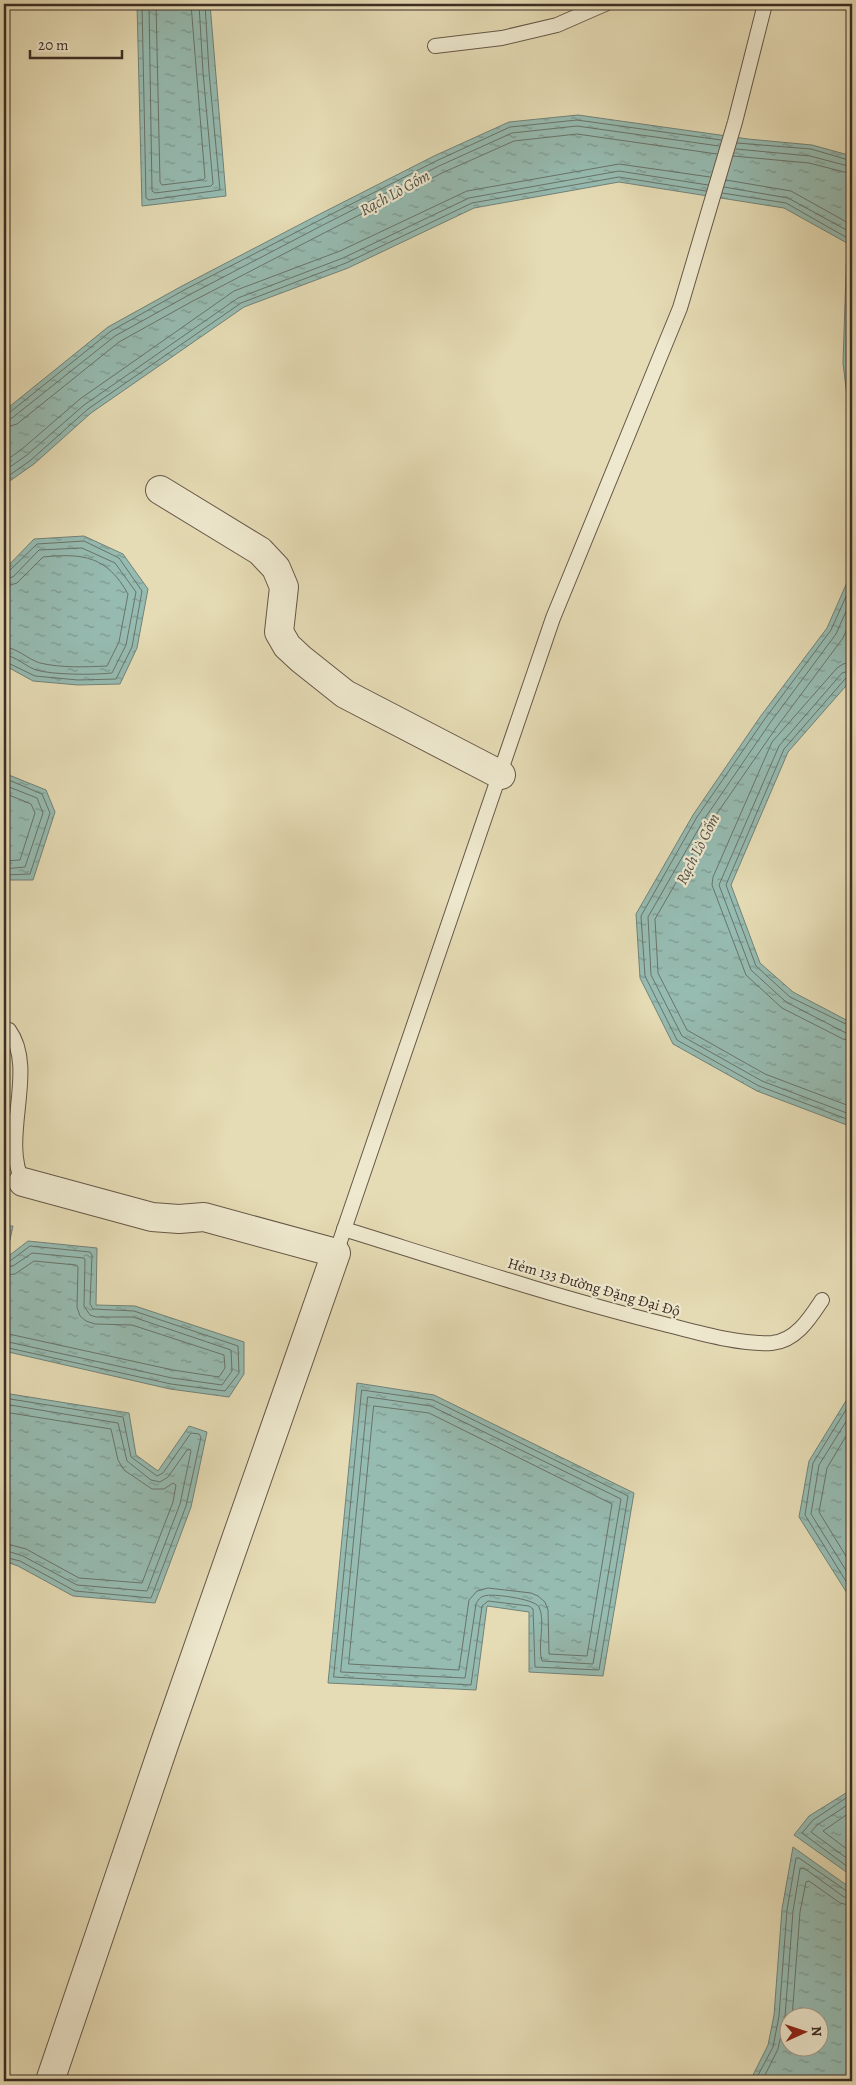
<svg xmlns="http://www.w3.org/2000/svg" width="856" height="2085" font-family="Alegreya,serif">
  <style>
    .water { fill: url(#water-ripples); stroke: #728279; fill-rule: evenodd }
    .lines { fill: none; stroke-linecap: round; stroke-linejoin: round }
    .shore { stroke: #69746a; stroke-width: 1 }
    .lane-casing { stroke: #665848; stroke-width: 16 }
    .street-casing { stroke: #665848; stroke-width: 30 }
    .lane { stroke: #eee8ce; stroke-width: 14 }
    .street { stroke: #eee8ce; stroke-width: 28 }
    .labels { text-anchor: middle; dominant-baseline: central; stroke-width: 4.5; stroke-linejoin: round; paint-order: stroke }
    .street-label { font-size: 15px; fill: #3c2d24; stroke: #eee8ce }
    .water-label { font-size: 16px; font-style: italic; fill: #525047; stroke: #eee8ce }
  </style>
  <defs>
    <pattern id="water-ripples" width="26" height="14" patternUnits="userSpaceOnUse" patternTransform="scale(1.25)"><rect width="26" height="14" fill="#96bbb1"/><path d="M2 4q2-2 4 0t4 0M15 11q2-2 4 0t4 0" fill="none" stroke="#7c9890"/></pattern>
  </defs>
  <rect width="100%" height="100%" fill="#e5dbb4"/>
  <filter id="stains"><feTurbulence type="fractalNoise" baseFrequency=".004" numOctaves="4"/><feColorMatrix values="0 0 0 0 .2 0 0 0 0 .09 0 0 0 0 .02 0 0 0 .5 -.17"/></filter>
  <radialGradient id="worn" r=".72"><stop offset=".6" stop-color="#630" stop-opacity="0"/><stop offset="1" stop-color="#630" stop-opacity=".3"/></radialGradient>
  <g class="water">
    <path d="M 137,4 L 210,4 L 226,196 L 142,206 Z"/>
    <path d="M 578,115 L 748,139 L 812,145 L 852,156 L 852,438 L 843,363 L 847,243 L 784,208 L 619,182 L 474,208 L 348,268 L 244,307 L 91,413 L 34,464 L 4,485 L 4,411 L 108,327 L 182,286 L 316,216 L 434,156 L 509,122 Z"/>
    <path d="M 84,536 L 123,554 L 148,589 L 137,648 L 120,684 L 78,685 L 33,681 L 4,665 L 4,570 L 34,539 Z"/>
    <path d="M 852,571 L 852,679 L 788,752 L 731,885 L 760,963 L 793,992 L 852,1023 L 852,1127 L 757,1091 L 673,1044 L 640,978 L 636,914 L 693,815 L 760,717 L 827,628 Z"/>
    <path d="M 4,773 L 46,790 L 55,812 L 33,880 L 4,880 Z"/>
    <path d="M 4,1226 L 13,1226 L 6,1258 L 28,1241 L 97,1248 L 96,1305 L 135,1306 L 244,1342 L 244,1374 L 229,1397 L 170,1389 L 4,1351 Z"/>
    <path d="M 357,1383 L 434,1395 L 634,1493 L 603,1676 L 529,1672 L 529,1612 L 487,1606 L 476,1690 L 328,1683 Z"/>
    <path d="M 852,1391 L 852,1598 L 847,1593 L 799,1517 L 809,1461 Z"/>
    <path d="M 4,1393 L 129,1413 L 136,1455 L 158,1471 L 189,1426 L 207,1432 L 191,1507 L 155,1603 L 73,1596 L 18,1566 L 4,1561 Z"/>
    <path d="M 852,1786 L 852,1876 L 794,1835 L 809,1816 L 846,1793 Z"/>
    <path d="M 793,1847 L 852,1889 L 852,2081 L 750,2081 L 768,2045 L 774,2015 L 782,1909 ZM 788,2018 L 818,2018 L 818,2048 L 788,2048 Z"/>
  </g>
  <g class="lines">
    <g class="shore">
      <path d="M 142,4 L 146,198 L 149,200 L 220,190 L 209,72 L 205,4"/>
      <path d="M 149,4 L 152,191 L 155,193 L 211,186 L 213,184 L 203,72 L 199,4"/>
      <path d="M 156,4 L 160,182 L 162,185 L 203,180 L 205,178 L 191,4"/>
      <path d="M 737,143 L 811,149 L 852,161"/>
      <path d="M 736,149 L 810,156 L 852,167"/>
      <path d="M 733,156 L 809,163 L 852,174"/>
      <path d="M 726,180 L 791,191 L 852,225"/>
      <path d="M 724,187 L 788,198 L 852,233"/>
      <path d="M 722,193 L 786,203 L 851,240 L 848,363 L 852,396"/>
      <path d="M 4,414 L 9,413 L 111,331 L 184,290 L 318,221 L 436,161 L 510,127 L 577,120 L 721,140"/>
      <path d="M 4,421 L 12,418 L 115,336 L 187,296 L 321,226 L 439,166 L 512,133 L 577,126 L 719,146"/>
      <path d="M 4,428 L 17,424 L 119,342 L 191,302 L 324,233 L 442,173 L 514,141 L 577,134 L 717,154"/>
      <path d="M 4,462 L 22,449 L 80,399 L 234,291 L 340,251 L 467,191 L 619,164 L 710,177"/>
      <path d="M 4,471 L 27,455 L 84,405 L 238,298 L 343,258 L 469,198 L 619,171 L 708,185"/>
      <path d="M 4,479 L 31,460 L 88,409 L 241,303 L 346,263 L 472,203 L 619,177 L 706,191"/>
      <path d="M 4,573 L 9,571 L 37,544 L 84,541 L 119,558 L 142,591 L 132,647 L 116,679 L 78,680 L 35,676 L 4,661"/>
      <path d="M 4,579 L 13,577 L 39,550 L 82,548 L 115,563 L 136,592 L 126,645 L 112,673 C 93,675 54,675 36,670 C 25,666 16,656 4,655"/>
      <path d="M 852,583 L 831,630 L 764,720 L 697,817 L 641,916 L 645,976 L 677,1040 L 759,1086 L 852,1121"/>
      <path d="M 4,587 L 17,583 L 43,557 C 83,553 107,556 128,594 L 119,642 L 107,666 C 86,667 61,668 40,663 C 27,659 18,648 4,647"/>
      <path d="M 852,598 L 836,634 L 770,723 L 703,821 L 648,917 L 651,975 L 682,1036 L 762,1081 L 852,1115"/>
      <path d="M 852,617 L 843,638 L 776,728 L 709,825 L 655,919 L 658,973 L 687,1030 L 765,1074 L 852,1107"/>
      <path d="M 852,662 L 843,664 L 837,668 L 772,742 L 713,877 L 712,885 L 746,975 L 782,1008 L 843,1039 L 852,1041"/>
      <path d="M 852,670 L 842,673 L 779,746 L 719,885 L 751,970 L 786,1002 L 846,1033 L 852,1034"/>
      <path d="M 852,676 L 846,678 L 784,749 L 726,885 L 756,966 L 790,997 L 852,1027"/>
      <path d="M 4,778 L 42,794 L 50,813 L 30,874 L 4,875"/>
      <path d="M 4,785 L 37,798 L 43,813 L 25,867 L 4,869"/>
      <path d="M 4,793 L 31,804 L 35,813 L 20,860 L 4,861"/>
      <path d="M 4,1260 L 10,1261 L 30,1246 L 90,1252 L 92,1255 L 90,1304 L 93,1309 L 134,1311 L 238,1346 L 239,1373 L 225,1391 L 171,1384 L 4,1347"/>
      <path d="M 4,1267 L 13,1266 L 32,1253 L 84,1258 L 85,1260 L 84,1306 L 90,1315 L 96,1317 L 133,1317 L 231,1350 L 232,1371 L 222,1385 L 172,1378 L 4,1341"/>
      <path d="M 4,1275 L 15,1274 L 34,1261 L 76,1265 L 78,1267 L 77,1307 L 80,1316 L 86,1321 L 95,1324 L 132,1325 L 224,1355 L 225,1368 L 219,1377 L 173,1370 L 4,1333"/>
      <path d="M 362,1390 L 433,1400 L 628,1496 L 599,1670 L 535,1667 L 533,1609 L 529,1606 L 488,1601 L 482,1606 L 471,1685 L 334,1677 Z"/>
      <path d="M 368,1397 L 431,1406 L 621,1499 L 593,1664 L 542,1661 C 537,1646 546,1621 539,1607 C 535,1599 492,1593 484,1596 C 480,1597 478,1600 476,1604 L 465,1678 L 341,1672 Z"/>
      <path d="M 4,1398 L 123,1417 L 131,1457 L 157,1476 L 163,1473 L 191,1433 L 199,1434 L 201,1437 L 186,1506 L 151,1598 L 75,1591 L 20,1561 L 4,1557"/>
      <path d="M 852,1400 L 813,1463 L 805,1515 L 852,1591"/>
      <path d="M 4,1404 L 118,1423 L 127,1461 L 151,1480 L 160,1482 L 168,1477 L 187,1450 L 189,1449 L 191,1451 L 180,1504 L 147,1591 L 77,1585 L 23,1556 L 4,1550"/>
      <path d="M 374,1406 L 429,1413 L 612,1504 L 587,1656 L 549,1654 L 548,1610 L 545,1602 L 538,1596 L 531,1593 L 488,1588 L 477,1591 L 469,1600 L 459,1670 L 349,1664 Z"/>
      <path d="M 4,1412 L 111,1429 L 118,1460 L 124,1470 L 152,1489 L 164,1489 L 173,1483 L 176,1485 L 173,1502 L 142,1583 L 79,1578 L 26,1549 L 4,1543"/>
      <path d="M 852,1412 L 819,1465 L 811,1514 L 852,1580"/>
      <path d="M 852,1426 L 827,1468 L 819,1512 L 852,1566"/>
      <path d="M 852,1794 L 813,1820 L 802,1833 L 852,1870"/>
      <path d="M 852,1802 L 817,1825 L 811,1832 L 852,1862"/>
      <path d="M 852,1811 L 823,1831 L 852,1853"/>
      <path d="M 792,2018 L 800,1912 L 806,1882 L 809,1881 L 840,1903 L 852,1906"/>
      <path d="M 755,2081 L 773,2047 L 779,2016 L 787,1910 L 796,1858 L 799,1858 L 848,1892 L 852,1892"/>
      <path d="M 762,2081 L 778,2049 L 785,2017 L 793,1911 L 800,1869 L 804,1868 L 844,1897 L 852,1899"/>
    </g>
    <g class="lane-casing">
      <g id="lane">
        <path d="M 435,46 L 502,38 L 557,25 L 605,4"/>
        <path d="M 9,1030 C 38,1070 0,1138 23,1182"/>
        <path d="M 344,1229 C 450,1262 556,1297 664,1324 C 696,1332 739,1345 772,1343 C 796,1341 810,1318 822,1300"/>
        <path d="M 336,1253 L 553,618 L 680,308 L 735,122 L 765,4"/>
      </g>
    </g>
    <g class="street-casing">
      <g id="street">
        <path d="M 160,490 L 260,551 L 276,568 L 284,587 L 279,632 L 287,646 L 301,659 L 345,694 L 501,775"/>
        <path d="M 23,1182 L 152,1217 L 179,1219 L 204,1217 L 336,1253 L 164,1745 L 50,2081"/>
      </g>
    </g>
    <use href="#lane" class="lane"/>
    <use href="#street" class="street"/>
  </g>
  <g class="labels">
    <g class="street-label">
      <text transform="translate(594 1287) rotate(16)">Hẻm 133 Đường Đặng Đại Độ</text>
    </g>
    <g class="water-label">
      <text transform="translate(395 193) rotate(-29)">Rạch Lò Gốm</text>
      <text transform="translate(698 849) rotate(-63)">Rạch Lò Gốm</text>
    </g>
  </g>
  <rect width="856" height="2085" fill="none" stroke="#e5dbb4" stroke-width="20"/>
  <rect x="5" y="5" width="846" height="2075" fill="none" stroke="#3c2d24" stroke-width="2.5"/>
  <rect x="10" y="10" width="836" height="2065" fill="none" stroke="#3c2d24"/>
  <g transform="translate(804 2032) rotate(87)"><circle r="24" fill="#eee8ce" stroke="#a79d8a"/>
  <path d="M0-4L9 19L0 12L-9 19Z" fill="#8f2418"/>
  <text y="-8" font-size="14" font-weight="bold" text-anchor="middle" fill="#3c2d24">N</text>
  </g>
  <path d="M30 50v8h92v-8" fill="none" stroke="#3c2d24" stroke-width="2.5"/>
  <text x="38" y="50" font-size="15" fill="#3c2d24" stroke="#eee8ce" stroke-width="4" paint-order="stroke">20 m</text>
  <rect width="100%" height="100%" filter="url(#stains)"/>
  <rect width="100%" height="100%" fill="url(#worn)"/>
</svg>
